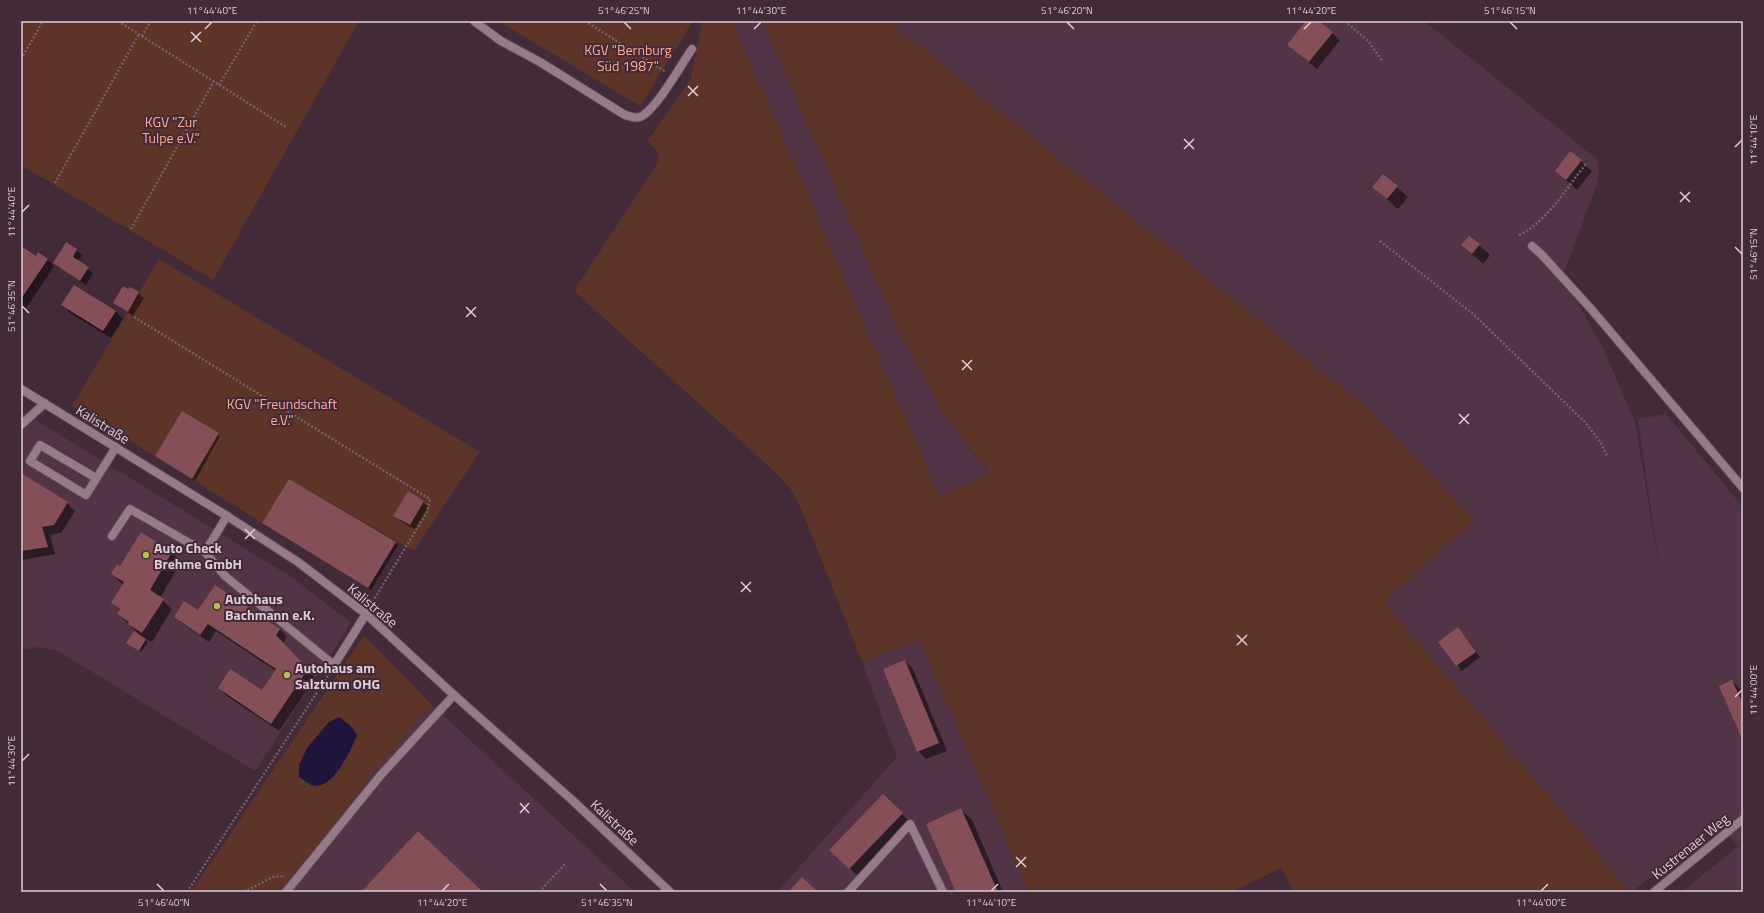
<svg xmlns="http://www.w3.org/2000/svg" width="1764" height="913" font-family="'Titillium Web',sans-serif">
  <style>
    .built { fill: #523446 }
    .green { fill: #5c3428 }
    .water { fill: #1e143c }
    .shadow { fill: #0007 }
    .building { fill: #854f58 }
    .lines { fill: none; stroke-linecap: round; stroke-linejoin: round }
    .service-casing { stroke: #5b4653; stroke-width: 10 }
    .tertiary-casing { stroke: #5b4653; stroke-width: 10 }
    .path { stroke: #76606d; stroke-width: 2.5; stroke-dasharray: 2 2; stroke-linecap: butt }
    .service { stroke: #967a8a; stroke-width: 8 }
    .tertiary { stroke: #967a8a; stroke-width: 8 }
    .ticks { fill: none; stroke: #ddcdd6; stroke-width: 1.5 }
    .poi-dot { fill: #b3c24b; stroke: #432a39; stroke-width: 1.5 }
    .labels { text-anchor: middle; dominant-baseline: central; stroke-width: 4; stroke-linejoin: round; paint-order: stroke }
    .park-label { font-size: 14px; fill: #fcaa92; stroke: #432a39 }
    .street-label { font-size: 14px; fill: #ddcdd6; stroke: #432a39 }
    .poi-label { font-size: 14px; font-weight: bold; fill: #ddcdd6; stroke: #432a39; text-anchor: start }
    .neatline { fill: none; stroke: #ddcdd6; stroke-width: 1.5 }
    .ticks-label { font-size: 10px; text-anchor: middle; fill: #ddcdd6 }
  </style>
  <rect width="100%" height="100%" fill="#432a39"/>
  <g class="built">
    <path d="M 731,21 L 762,21 L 898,331 L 940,409 L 989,474 L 939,497 Z"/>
    <path d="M 889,21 L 1424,21 L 1597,159 L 1599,170 L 1597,184 L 1561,281 L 1578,303 L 1604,350 L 1635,422 L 1660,573 L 1638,419 L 1666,414 L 1743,507 L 1743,841 L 1737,846 L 1720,825 L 1631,892 L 1384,602 L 1474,521 L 1369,409 Z"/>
    <path d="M 21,411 L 293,578 L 351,623 L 255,771 L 58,651 L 39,647 L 21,650 Z"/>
    <path d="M 919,639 L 1029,892 L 777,892 L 897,757 L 862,662 Z"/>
    <path d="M 432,705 L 635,892 L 289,892 L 315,850 L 391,749 Z"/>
    <path d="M 1743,842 L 1743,892 L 1682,892 Z"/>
  </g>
  <g class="green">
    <path d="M 21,21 L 359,21 L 213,280 L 21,165 Z"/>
    <path d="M 498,21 L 693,21 L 640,106 Z"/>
    <path d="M 702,21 L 731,21 L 739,37 L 939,496 L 989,473 L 940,409 L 898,331 L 762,21 L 889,21 L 1369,409 L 1474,521 L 1384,602 L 1631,892 L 1294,892 L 1281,868 L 1232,892 L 1029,892 L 919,640 L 862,662 L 799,504 L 790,488 L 776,473 L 576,293 L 575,289 L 656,166 L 659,156 L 655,149 L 647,141 L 691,79 Z"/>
    <path d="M 159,259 L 480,452 L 414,551 L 289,479 L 262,523 L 192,479 L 219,433 L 182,411 L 155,456 L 72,406 Z"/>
    <path d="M 364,635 L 432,705 L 367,780 L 288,892 L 191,892 Z"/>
  </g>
  <path class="water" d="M 339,717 L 350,725 L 357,735 C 351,750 332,792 312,785 C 308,784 303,779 299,777 L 299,765 L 307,748 L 328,723 Z"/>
  <g class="shadow">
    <path d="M 1307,21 L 1318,21 L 1340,40 L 1317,69 L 1288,45 Z"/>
    <path d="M 1581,161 L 1592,171 L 1577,190 L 1556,171 Z"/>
    <path d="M 1373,187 L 1397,187 L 1408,197 L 1398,209 Z"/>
    <path d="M 67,243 L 82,255 L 78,261 L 93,273 L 86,285 L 54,263 Z"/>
    <path d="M 1462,245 L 1479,245 L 1490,255 L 1483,264 Z"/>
    <path d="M 21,247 L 36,257 L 47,259 L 54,266 L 21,316 Z"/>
    <path d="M 130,288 L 144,298 L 133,316 L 115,303 Z"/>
    <path d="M 63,305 L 115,311 L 123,319 L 111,338 L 70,313 Z"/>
    <path d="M 218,434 L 220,436 L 195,481 L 156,456 Z"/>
    <path d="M 21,474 L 67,503 L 75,511 L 61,533 L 50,535 L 55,554 L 22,560 L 21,562 Z"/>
    <path d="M 289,480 L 398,545 L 371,590 L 266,525 Z"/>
    <path d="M 423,502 L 428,507 L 415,529 L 400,521 L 395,515 Z"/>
    <path d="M 172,552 L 181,562 L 160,598 L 172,609 L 152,642 L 143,638 L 148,642 L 141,652 L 130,645 L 141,636 L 118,614 L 120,611 L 112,603 L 123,584 L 112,574 L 121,567 Z"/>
    <path d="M 198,612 L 280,629 L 287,637 L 283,644 L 315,678 L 279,731 L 227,696 L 219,688 L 262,692 L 276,671 L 216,631 L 209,642 L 183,624 L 175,617 Z"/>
    <path d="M 1458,628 L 1480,657 L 1462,671 L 1439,642 Z"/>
    <path d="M 905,661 L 913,669 L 947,751 L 926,759 L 918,751 Z"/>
    <path d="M 1732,681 L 1740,689 L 1743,696 L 1743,738 Z"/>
    <path d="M 883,795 L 910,822 L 858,876 L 831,850 Z"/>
    <path d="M 961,810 L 972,820 L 1003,892 L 957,892 Z"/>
  </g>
  <g class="building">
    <path d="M 1306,21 L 1319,21 L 1333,32 L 1309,62 L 1287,45 Z"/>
    <path d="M 1570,151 L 1582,160 L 1566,180 L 1555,171 Z"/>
    <path d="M 1383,174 L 1398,186 L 1387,199 L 1372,187 Z"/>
    <path d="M 1469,236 L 1480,244 L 1472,254 L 1461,245 Z"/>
    <path d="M 66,242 L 77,249 L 73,257 L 89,267 L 80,281 L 53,263 Z"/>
    <path d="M 21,246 L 36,256 L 38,252 L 48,259 L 21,299 Z"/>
    <path d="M 74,285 L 116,311 L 103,331 L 61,305 Z"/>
    <path d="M 123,286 L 128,289 L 130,287 L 139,292 L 128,312 L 113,303 Z"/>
    <path d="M 182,411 L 219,433 L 192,479 L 155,456 Z"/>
    <path d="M 21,473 L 68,502 L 54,525 L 42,527 L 48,547 L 21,551 Z"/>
    <path d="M 289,479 L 396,542 L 368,588 L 262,523 Z"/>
    <path d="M 408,491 L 424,501 L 410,525 L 393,516 Z"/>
    <path d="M 141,532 L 172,552 L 150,590 L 164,599 L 142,633 L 128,624 L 129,622 L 117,614 L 120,609 L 111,603 L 124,582 L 111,574 L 117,564 L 120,566 Z"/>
    <path d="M 215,585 L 280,629 L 276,635 L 308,669 L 271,724 L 218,688 L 230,669 L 262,690 L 276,669 L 208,624 L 200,635 L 174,617 L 184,601 L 198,610 Z"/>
    <path d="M 1458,627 L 1476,652 L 1456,666 L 1438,642 Z"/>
    <path d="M 134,631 L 146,639 L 139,651 L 126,643 Z"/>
    <path d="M 905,660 L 939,743 L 917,752 L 883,669 Z"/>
    <path d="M 1732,680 L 1743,704 L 1743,741 L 1719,686 Z"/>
    <path d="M 883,794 L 903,813 L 849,869 L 829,850 Z"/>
    <path d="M 961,808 L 998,892 L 956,892 L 926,824 Z"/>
    <path d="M 418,831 L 483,892 L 361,892 Z"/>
    <path d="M 802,877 L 818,892 L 788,892 Z"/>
  </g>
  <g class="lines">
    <g class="service-casing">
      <g id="service">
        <path d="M 474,21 L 501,41 L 540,62 L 625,115 C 630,116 635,119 640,117 C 656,110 681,65 692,49"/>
        <path d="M 1532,246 L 1542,255 L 1592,310 L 1743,488"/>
        <path d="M 21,425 L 45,403"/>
        <path d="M 96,478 L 40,445 L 30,461 L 86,495 L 116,447"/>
        <path d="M 227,516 L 205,552 L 225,576 L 334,665 L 366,614"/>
        <path d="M 112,536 L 130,509 L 205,552"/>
        <path d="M 286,892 L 380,776 L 454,695"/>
        <path d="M 848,892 L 910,824 L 943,892"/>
      </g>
    </g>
    <g class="tertiary-casing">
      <g id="tertiary">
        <path d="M 21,389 L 227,516 L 298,562 L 366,614 L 454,695 L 571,799 L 670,892"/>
        <path d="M 1654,892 L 1743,819"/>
      </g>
    </g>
    <g class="path">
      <path d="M 118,21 L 286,127"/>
      <path d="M 585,21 L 666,72"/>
      <path d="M 1345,21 L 1369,42 L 1383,62"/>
      <path d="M 142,36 L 151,21"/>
      <path d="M 21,59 L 43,21"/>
      <path d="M 219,85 L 257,21"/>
      <path d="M 55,183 L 139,34"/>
      <path d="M 131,229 L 214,81"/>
      <path d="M 1519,235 C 1545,224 1568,186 1586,164"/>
      <path d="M 1380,241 L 1473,314 L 1585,422 L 1601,443 L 1607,456"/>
      <path d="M 134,317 L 430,499 L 427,512 L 370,606"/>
      <path d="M 187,892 L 329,674"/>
      <path d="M 244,892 L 273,877 L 285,876"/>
      <path d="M 539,892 L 566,863"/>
    </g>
    <use href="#service" class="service"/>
    <use href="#tertiary" class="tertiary"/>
  </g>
  <path class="ticks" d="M 624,22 L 631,29M 1067,22 L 1074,29M 1510,22 L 1517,29M 205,29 L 212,22M 754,29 L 761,22M 1304,29 L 1311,22M 191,32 L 201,42M 191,42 L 201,32M 688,86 L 698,96M 688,96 L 698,86M 1184,139 L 1194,149M 1735,147 L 1742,140M 1184,149 L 1194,139M 1680,192 L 1690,202M 1680,202 L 1690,192M 22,212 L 29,205M 1735,247 L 1742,254M 22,306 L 29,313M 466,307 L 476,317M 466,317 L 476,307M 962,360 L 972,370M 962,370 L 972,360M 1459,414 L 1469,424M 1459,424 L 1469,414M 245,529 L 255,539M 245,539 L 255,529M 741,582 L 751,592M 741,592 L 751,582M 1237,635 L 1247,645M 1237,645 L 1247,635M 1735,697 L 1742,690M 22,761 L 29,754M 520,803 L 529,813M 520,813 L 529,803M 1016,857 L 1026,867M 1016,867 L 1026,857M 157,884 L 164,891M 600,884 L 607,891M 442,891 L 449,884M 991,891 L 998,884M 1541,891 L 1548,884"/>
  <g class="poi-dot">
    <circle cx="146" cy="555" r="4"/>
    <circle cx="217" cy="606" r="4"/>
    <circle cx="287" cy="675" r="4"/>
  </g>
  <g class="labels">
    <g class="park-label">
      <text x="628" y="49">KGV "Bernburg<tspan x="628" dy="16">Süd 1987"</tspan></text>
      <text x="171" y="121">KGV "Zur<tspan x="171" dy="16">Tulpe e.V."</tspan></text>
      <text x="282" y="403">KGV "Freundschaft<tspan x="282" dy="16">e.V."</tspan></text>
    </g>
    <g class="street-label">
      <text transform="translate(103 424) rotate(32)">Kalistraße</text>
      <text transform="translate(373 605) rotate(40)">Kalistraße</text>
      <text transform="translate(615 822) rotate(43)">Kalistraße</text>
      <text transform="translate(1690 846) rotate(-39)">Kustrenaer Weg</text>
    </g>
    <g class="poi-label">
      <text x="154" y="547">Auto Check<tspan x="154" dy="16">Brehme GmbH</tspan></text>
      <text x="225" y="598">Autohaus<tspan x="225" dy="16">Bachmann e.K.</tspan></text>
      <text x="295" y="667">Autohaus am<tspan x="295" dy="16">Salzturm OHG</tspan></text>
    </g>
  </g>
  <rect width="1764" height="913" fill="none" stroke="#432a39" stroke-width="44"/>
  <rect x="22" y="22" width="1720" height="869" class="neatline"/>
  <g class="ticks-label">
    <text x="212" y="14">11°44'40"E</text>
    <text x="624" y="14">51°46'25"N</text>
    <text x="761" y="14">11°44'30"E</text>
    <text x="1067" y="14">51°46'20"N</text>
    <text x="1311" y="14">11°44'20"E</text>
    <text x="1510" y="14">51°46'15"N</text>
    <text transform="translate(1753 140) rotate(-90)" y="4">11°44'10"E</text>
    <text transform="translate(11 212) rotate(-90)" y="4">11°44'40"E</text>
    <text transform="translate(1753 254) rotate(-90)" y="4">51°46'15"N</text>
    <text transform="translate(11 306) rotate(-90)" y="4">51°46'35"N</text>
    <text transform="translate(1753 690) rotate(-90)" y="4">11°44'00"E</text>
    <text transform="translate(11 761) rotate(-90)" y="4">11°44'30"E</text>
    <text x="164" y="906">51°46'40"N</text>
    <text x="442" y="906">11°44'20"E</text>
    <text x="607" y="906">51°46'35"N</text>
    <text x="991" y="906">11°44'10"E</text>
    <text x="1541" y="906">11°44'00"E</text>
  </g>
</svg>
